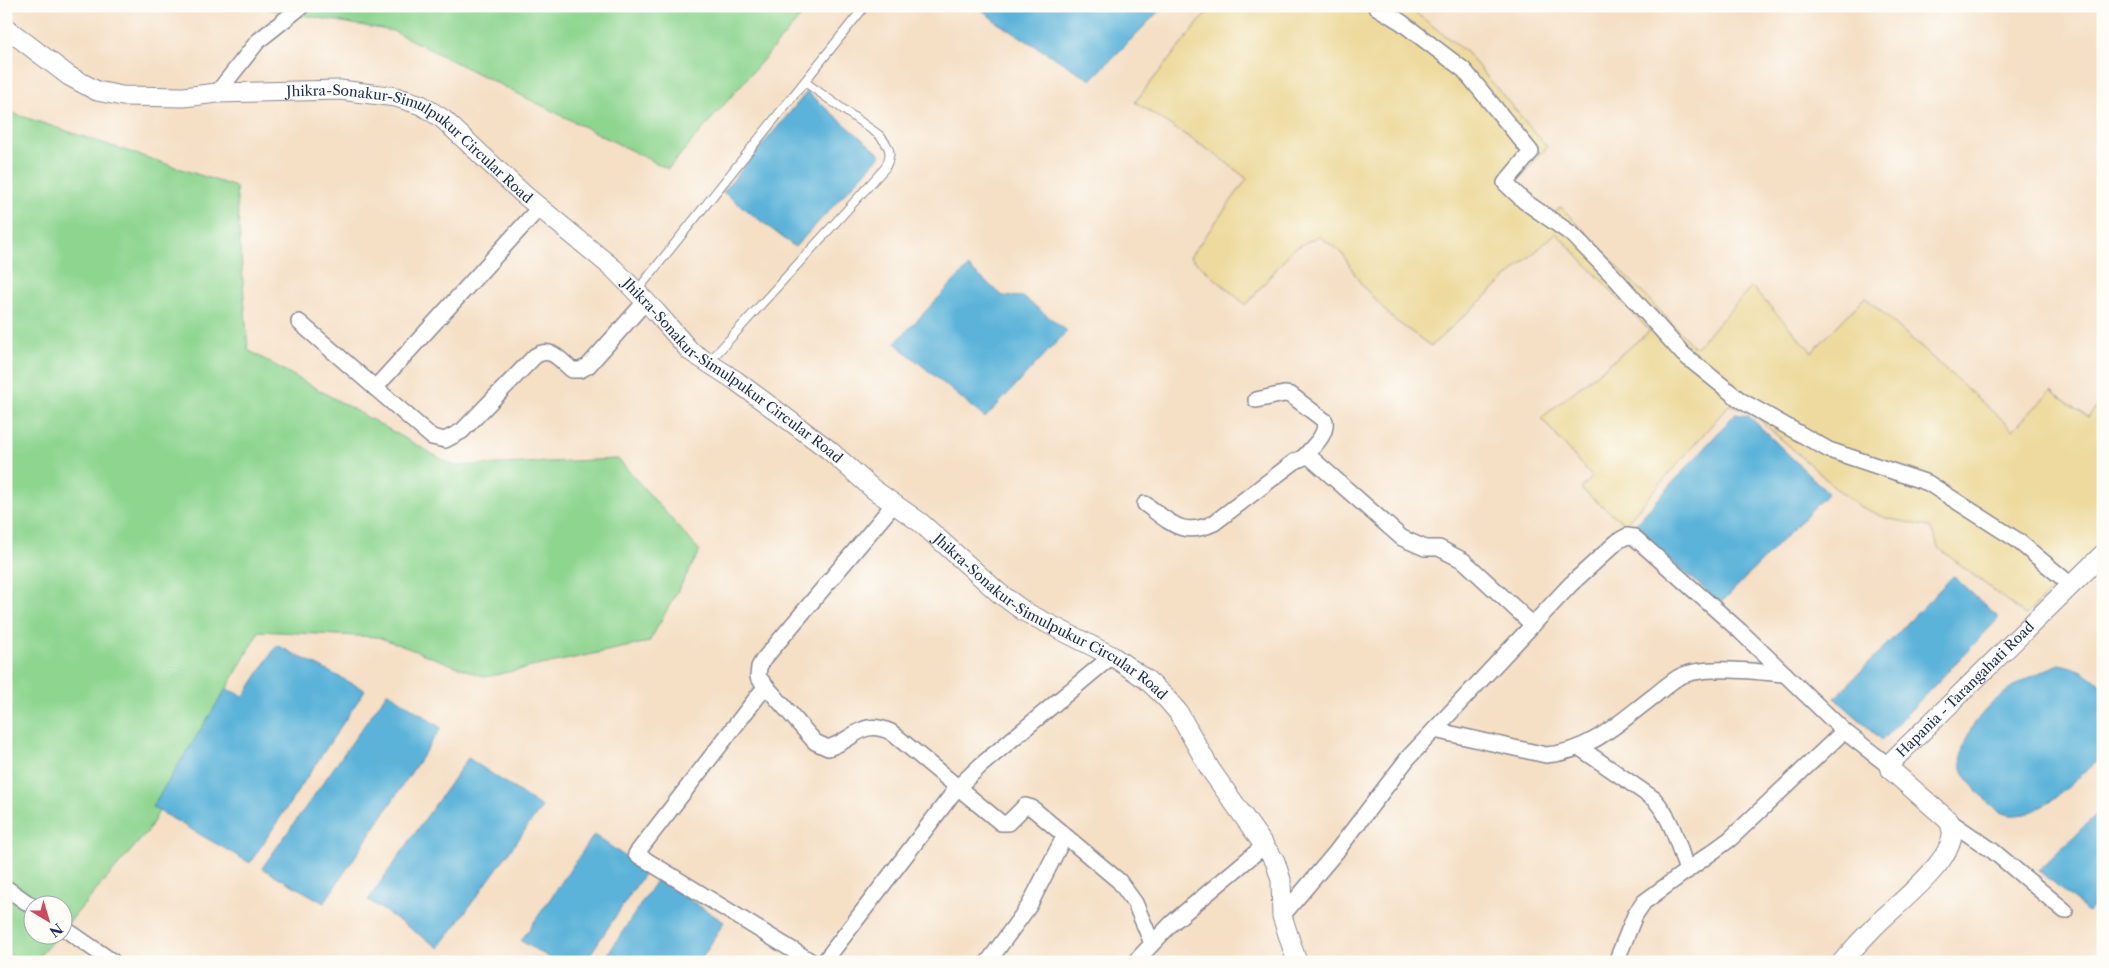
<svg xmlns="http://www.w3.org/2000/svg" width="2109" height="968" font-family="'Libre Caslon Text',serif">
  <style>
    .green { fill: #8ed590; stroke: #548277 }
    .sand { fill: #eeda9e; stroke: #84847e }
    .water { fill: #5cb3d9; stroke: #3c719c }
    .lines { fill: none; stroke-linecap: round; stroke-linejoin: round }
    .service-casing { stroke: #888792; stroke-width: 10 }
    .minor-casing { stroke: #888792; stroke-width: 18 }
    .tertiary-casing { stroke: #888792; stroke-width: 21 }
    .service { stroke: #fff; stroke-width: 8 }
    .minor { stroke: #fff; stroke-width: 15 }
    .tertiary { stroke: #fff; stroke-width: 19 }
    .labels { text-anchor: middle; dominant-baseline: central; stroke-width: 5; stroke-linejoin: round; paint-order: stroke }
    .street-label { font-size: 14px; fill: #1b2f5e; stroke: #fdfcf7 }
  </style>
  <rect width="100%" height="100%" fill="#fdfcf7"/>
  <filter id="ink" filterUnits="userSpaceOnUse"><feTurbulence type="fractalNoise" baseFrequency=".02" numOctaves="2"/><feDisplacementMap in="SourceGraphic" scale="10" xChannelSelector="R" yChannelSelector="G"/><feConvolveMatrix kernelMatrix="1 2 1 2 8 2 1 2 1" color-interpolation-filters="sRGB"/></filter>
  <filter id="wash" filterUnits="userSpaceOnUse"><feTurbulence type="fractalNoise" baseFrequency=".0096" numOctaves="4" result="noise"/><feDisplacementMap in="SourceGraphic" scale="20" xChannelSelector="R" yChannelSelector="G"/><feGaussianBlur stdDeviation="1.12" result="paint"/><feColorMatrix in="noise" values="0 0 0 0 0 0 0 0 0 0 0 0 0 0 0 0 0 1.4 0 .05"/><feComposite in="paint" operator="in"/></filter>
  <g filter="url(#wash)">
    <rect width="100%" height="100%" fill="#f5dfc5"/>
    <g class="green">
      <path d="M 251,6 L 810,6 L 668,169 L 393,31 Z"/>
      <path d="M 6,111 L 236,187 L 248,350 L 454,466 L 618,459 L 700,551 L 649,642 L 485,677 L 378,637 L 259,631 L 148,831 L 63,929 L 62,906 L 32,906 L 32,936 L 57,936 L 34,962 L 6,962 Z"/>
    </g>
    <path class="sand" d="M 1212,6 L 1407,6 L 1466,52 L 1547,147 L 1515,184 L 1552,215 L 1561,207 L 1695,348 L 1752,287 L 1812,352 L 1865,297 L 2013,430 L 2051,391 L 2088,417 L 2103,399 L 2103,543 L 2025,615 L 1940,549 L 1930,527 L 1886,518 L 1859,506 L 1837,489 L 1750,411 L 1729,405 L 1625,524 L 1581,489 L 1592,477 L 1541,418 L 1650,331 L 1556,233 L 1431,346 L 1393,319 L 1361,284 L 1342,253 L 1319,236 L 1293,249 L 1246,305 L 1190,257 L 1247,179 L 1222,159 L 1135,102 Z"/>
    <g class="water">
      <path d="M 978,6 L 1164,6 L 1091,80 L 996,22 Z"/>
      <path d="M 807,92 L 881,155 L 795,247 L 723,192 Z"/>
      <path d="M 968,267 L 1003,296 L 1023,297 L 1067,331 L 985,418 L 895,343 Z"/>
      <path d="M 1735,414 L 1749,416 L 1828,493 L 1721,603 L 1632,528 Z"/>
      <path d="M 1953,576 L 1999,618 L 1882,740 L 1835,698 Z"/>
      <path d="M 277,645 L 365,690 L 250,863 L 152,807 L 226,689 L 244,696 Z"/>
      <path d="M 2060,664 C 2078,668 2091,674 2103,688 L 2103,755 C 2083,773 2054,804 2028,813 C 2023,815 2010,816 2005,814 C 1993,811 1968,783 1963,771 C 1961,767 1961,757 1962,752 C 1973,707 2019,679 2060,664 Z"/>
      <path d="M 388,692 L 441,728 L 324,903 L 262,868 Z"/>
      <path d="M 468,758 L 542,807 L 439,948 L 368,900 Z"/>
      <path d="M 2103,808 L 2103,897 L 2088,912 L 2039,870 Z"/>
      <path d="M 594,835 L 646,871 L 585,962 L 557,962 L 521,941 Z"/>
      <path d="M 657,879 L 724,922 L 700,962 L 603,962 Z"/>
    </g>
  </g>
  <g filter="url(#ink)">
    <g class="lines">
      <g class="service-casing">
        <g id="service">
          <path d="M 636,292 L 865,6"/>
          <path d="M 708,363 L 885,168 C 893,153 890,147 879,135 L 805,82"/>
        </g>
      </g>
      <g class="minor-casing">
        <g id="minor">
          <path d="M 1375,6 L 1401,22 L 1464,70 L 1531,152 L 1505,183 L 1524,201 L 1573,235 L 1616,279 L 1683,354 L 1740,400 L 1829,450 L 1928,483 L 2017,540 L 2071,585"/>
          <path d="M 217,93 L 258,41 L 302,6"/>
          <path d="M 299,322 L 432,437 L 445,440 L 462,431 L 535,356 C 551,346 559,359 572,370 L 580,370 L 588,366 L 645,302"/>
          <path d="M 375,388 L 540,207"/>
          <path d="M 1256,400 L 1284,394 L 1291,395 L 1325,421 C 1327,436 1312,447 1304,457"/>
          <path d="M 894,504 L 763,660 L 759,667 L 758,677 L 815,742 L 828,748 C 855,740 861,718 891,732 L 1001,823 L 1008,823 L 1025,806 L 1032,808 L 1119,881 L 1135,903 L 1152,943"/>
          <path d="M 1145,504 C 1170,522 1182,538 1214,523 L 1294,462 L 1304,457 L 1310,457 L 1402,538 L 1425,548 L 1439,548 L 1464,561 L 1533,625"/>
          <path d="M 765,687 L 636,854 L 812,962"/>
          <path d="M 1434,730 L 1546,755 C 1590,752 1621,721 1654,696 C 1662,690 1670,682 1679,677 C 1705,664 1756,672 1785,674"/>
          <path d="M 1580,748 L 1654,799 C 1673,820 1678,845 1687,871"/>
          <path d="M 1949,821 L 1993,851 L 2065,911"/>
          <path d="M 6,888 L 32,906"/>
          <path d="M 1282,916 L 1336,852 L 1408,758 L 1571,584 L 1618,541 L 1627,536 L 1634,537 L 1740,631 L 1844,731 L 1889,766"/>
          <path d="M 62,927 L 113,962"/>
          <path d="M 824,962 L 957,788 L 980,766 L 1112,656"/>
          <path d="M 988,962 L 1029,906 L 1064,837"/>
          <path d="M 1135,962 L 1172,923 L 1265,845"/>
          <path d="M 1616,962 L 1635,915 L 1644,902 L 1730,839 L 1844,731"/>
        </g>
      </g>
      <g class="tertiary-casing">
        <g id="tertiary">
          <path id="s1" d="M 6,28 L 69,76 L 97,91 L 122,96 L 184,97 L 217,93 L 340,90 L 396,97 L 421,105 L 443,119 L 522,193 L 614,269 L 656,312 L 690,351 L 735,380 L 829,450 L 873,489 L 921,523 L 999,593 L 1025,612 L 1112,656 L 1147,680 L 1165,697 L 1178,712 L 1210,769 L 1275,861 L 1281,880 L 1282,916 L 1297,962"/>
          <path id="s2" d="M 1842,962 C 1853,949 1864,937 1876,925 C 1896,905 1954,861 1952,832 C 1952,828 1950,824 1949,821 L 1891,770 L 1890,763 L 2103,554"/>
        </g>
      </g>
      <use href="#service" class="service"/>
      <use href="#minor" class="minor"/>
      <use href="#tertiary" class="tertiary"/>
    </g>
  </g>
  <g class="labels">
    <g class="street-label">
      <text stroke="none"><textPath href="#s1" startOffset="442">Jhikra-Sonakur-Simulpukur Circular Road</textPath></text>
      <text stroke="none"><textPath href="#s1" startOffset="848">Jhikra-Sonakur-Simulpukur Circular Road</textPath></text>
      <text stroke="none"><textPath href="#s1" startOffset="1252">Jhikra-Sonakur-Simulpukur Circular Road</textPath></text>
      <text stroke="none"><textPath href="#s2" startOffset="374">Hapania - Tarangahati Road</textPath></text>
    </g>
  </g>
  <rect width="2109" height="968" fill="none" stroke="#fdfcf7" stroke-width="25"/>
  <g transform="translate(48 920) rotate(142)"><circle r="24" fill="#fdfcf7" stroke="#a3aaba"/>
  <path d="M0-4L9 19L0 12L-9 19Z" fill="#d1495b"/>
  <text y="-8" font-size="14" font-weight="bold" text-anchor="middle" fill="#1b2f5e">N</text>
  </g>
</svg>
